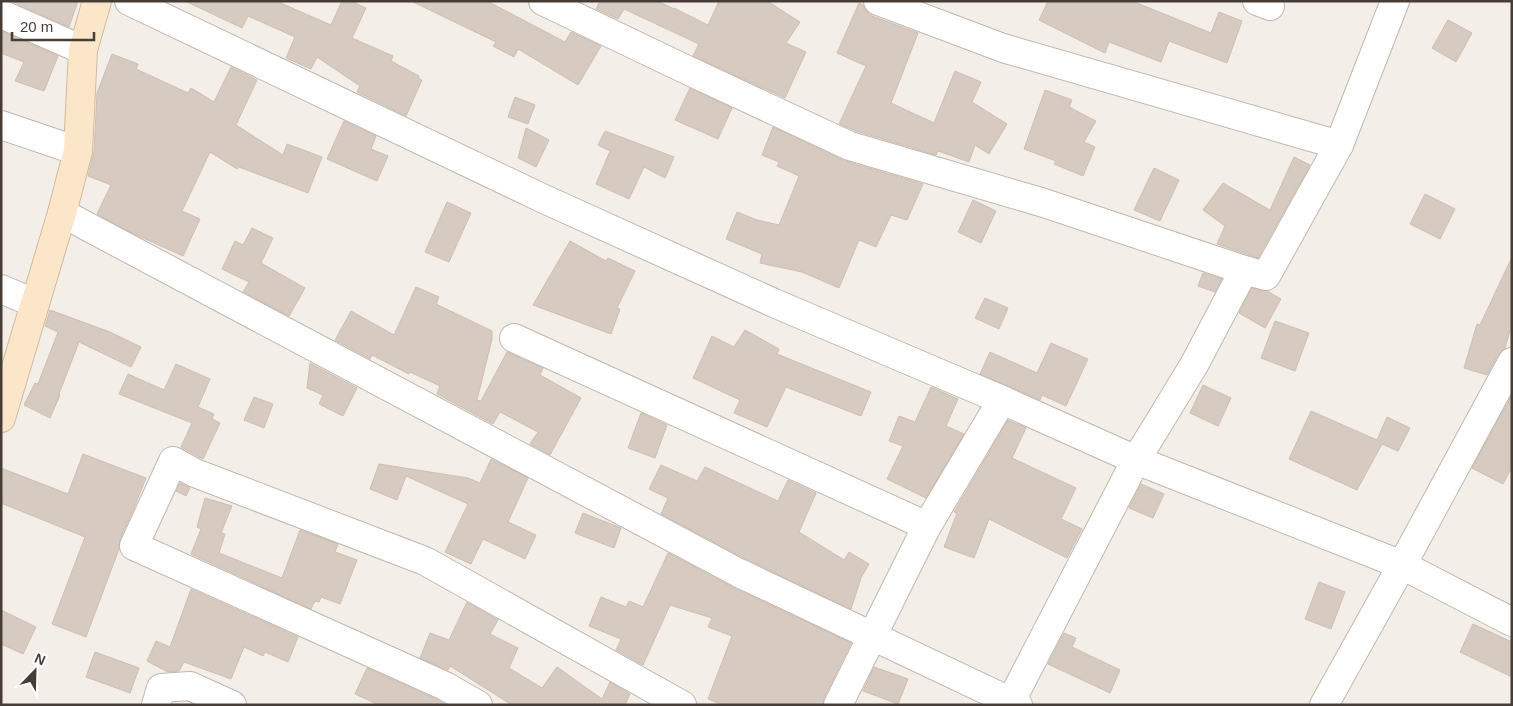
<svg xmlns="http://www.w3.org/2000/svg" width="1513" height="706" font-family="Helvetica,sans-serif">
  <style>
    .building { fill: #d7cac1; stroke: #cfbeb2 }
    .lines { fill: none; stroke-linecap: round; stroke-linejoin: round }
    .street-casing { stroke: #c1b7ae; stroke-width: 30 }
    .secondary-casing { stroke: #d3ba9d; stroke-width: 30 }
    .street { stroke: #fff; stroke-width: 28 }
    .secondary { stroke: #fce6ca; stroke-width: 28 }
  </style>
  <rect width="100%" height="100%" fill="#f3eee8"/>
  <g class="building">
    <path d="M 11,1 L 78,1 L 69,27 Z"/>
    <path d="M 185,1 L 276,1 L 331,25 L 342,1 L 351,1 L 366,8 L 352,38 L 393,56 L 391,61 L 419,76 L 418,78 L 422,80 L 406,116 L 357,92 L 360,86 L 317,57 L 311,69 L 286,58 L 295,37 L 248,16 L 242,28 Z"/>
    <path d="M 411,1 L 487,1 L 565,42 L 571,32 L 601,46 L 578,85 L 518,49 L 514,57 L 493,46 L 496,42 Z"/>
    <path d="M 600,1 L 657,1 L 674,9 L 674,8 L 708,25 L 719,1 L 767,1 L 800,22 L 786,43 L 806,52 L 785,98 L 693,56 L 699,44 L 624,9 L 618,19 L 596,9 Z"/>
    <path d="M 1048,1 L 1132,1 L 1211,33 L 1219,12 L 1242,21 L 1227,63 L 1169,41 L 1161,62 L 1109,42 L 1105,53 L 1039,20 Z"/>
    <path d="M 859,3 L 863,5 L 866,11 L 872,16 L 918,33 L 891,103 L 934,123 L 955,71 L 981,82 L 972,102 L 1007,124 L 989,154 L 975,145 L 969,162 L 938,151 L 936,155 L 856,131 L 839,124 L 866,66 L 837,53 Z"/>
    <path d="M 1448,20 L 1472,33 L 1456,62 L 1432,48 Z"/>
    <path d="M 1,31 L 58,56 L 44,91 L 15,81 L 24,62 L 1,53 Z"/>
    <path d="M 112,54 L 138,64 L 136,69 L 188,93 L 191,88 L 214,102 L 231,67 L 257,80 L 236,125 L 283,155 L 287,144 L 322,157 L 308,193 L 239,167 L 237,169 L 210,152 L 182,211 L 200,219 L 183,256 L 132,233 L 97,214 L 111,185 L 88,176 L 94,152 L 97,93 Z"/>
    <path d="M 690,88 L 732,108 L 718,139 L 675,120 Z"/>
    <path d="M 1045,90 L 1072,100 L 1069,107 L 1096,121 L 1084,142 L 1095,147 L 1083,176 L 1054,164 L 1056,161 L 1024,149 Z"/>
    <path d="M 515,97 L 535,105 L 528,124 L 508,117 Z"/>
    <path d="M 344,121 L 376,136 L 371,149 L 388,156 L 377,181 L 327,159 Z"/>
    <path d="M 773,127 L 845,161 L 923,184 L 907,220 L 891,215 L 876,247 L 859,240 L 839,288 L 802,272 L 760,263 L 762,254 L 726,239 L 737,212 L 757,220 L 779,225 L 799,176 L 777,166 L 779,162 L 762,155 Z"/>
    <path d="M 526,128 L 549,140 L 536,167 L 518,158 Z"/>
    <path d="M 605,131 L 674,157 L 665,178 L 644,167 L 629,199 L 596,184 L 610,151 L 598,145 Z"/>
    <path d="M 1294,157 L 1310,165 L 1258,258 L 1217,244 L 1225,226 L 1203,210 L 1223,183 L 1270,210 Z"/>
    <path d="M 1154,168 L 1179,180 L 1160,221 L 1134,210 Z"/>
    <path d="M 1425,194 L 1455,209 L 1440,239 L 1410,224 Z"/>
    <path d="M 973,200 L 996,211 L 981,243 L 958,232 Z"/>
    <path d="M 447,202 L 471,213 L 449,262 L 425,252 Z"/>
    <path d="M 252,228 L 273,238 L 261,263 L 305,288 L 289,316 L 243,292 L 249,282 L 222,269 L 235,241 L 243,245 Z"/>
    <path d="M 570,241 L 606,261 L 608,258 L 635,271 L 617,308 L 620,309 L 611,334 L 533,305 Z"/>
    <path d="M 1512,257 L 1512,324 L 1505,348 L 1498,355 L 1487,375 L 1464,368 L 1477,324 L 1480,325 Z"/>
    <path d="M 1203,273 L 1222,279 L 1215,292 L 1198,286 Z"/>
    <path d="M 416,287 L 439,297 L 436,304 L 492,331 L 492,339 L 477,400 L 481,401 L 507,352 L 543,368 L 540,375 L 581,398 L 550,455 L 530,444 L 538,432 L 500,412 L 493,424 L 437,394 L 440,386 L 410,372 L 409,374 L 372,355 L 370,359 L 335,340 L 351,311 L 394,335 Z"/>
    <path d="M 1252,288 L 1267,291 L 1281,299 L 1265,328 L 1239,313 Z"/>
    <path d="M 985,298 L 1008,308 L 999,329 L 975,318 Z"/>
    <path d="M 50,310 L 110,332 L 141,347 L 131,367 L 79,342 L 59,394 L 60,395 L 50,418 L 24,405 L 35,383 L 38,384 L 58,332 L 45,326 Z"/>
    <path d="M 1275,321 L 1309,333 L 1295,371 L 1261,358 Z"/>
    <path d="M 745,330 L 779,349 L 777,354 L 871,392 L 861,416 L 786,387 L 767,427 L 734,413 L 740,400 L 693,378 L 712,336 L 734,347 Z"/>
    <path d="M 1051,343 L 1088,359 L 1066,406 L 1042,395 L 1040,400 L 980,374 L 990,352 L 1037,373 Z"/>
    <path d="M 310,363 L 357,388 L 343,416 L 319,404 L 323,395 L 307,388 Z"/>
    <path d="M 176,364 L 210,379 L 198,407 L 214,414 L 212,419 L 220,423 L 203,459 L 181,447 L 192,423 L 119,394 L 128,374 L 164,390 Z"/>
    <path d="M 1203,385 L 1231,398 L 1218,426 L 1190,413 Z"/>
    <path d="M 931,387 L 958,399 L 946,426 L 964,434 L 926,498 L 887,479 L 903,446 L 889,441 L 899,416 L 915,422 Z"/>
    <path d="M 1512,395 L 1512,467 L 1503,484 L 1472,468 Z"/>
    <path d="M 254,397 L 273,404 L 264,428 L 244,420 Z"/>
    <path d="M 1311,411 L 1377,440 L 1387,417 L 1410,428 L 1398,451 L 1382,444 L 1357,490 L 1289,459 Z"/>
    <path d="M 641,413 L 667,425 L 655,458 L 628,448 Z"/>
    <path d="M 1008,420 L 1026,428 L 1012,458 L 1076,488 L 1061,519 L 1082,529 L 1067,558 L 989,519 L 974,558 L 944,547 L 957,513 L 954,512 Z"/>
    <path d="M 83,454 L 146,478 L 134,508 L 120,539 L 119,549 L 86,637 L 52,624 L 85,537 L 1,503 L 1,468 L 68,494 Z"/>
    <path d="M 491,459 L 528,478 L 508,522 L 536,535 L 525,559 L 483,539 L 471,564 L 445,552 L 468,504 L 406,476 L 397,500 L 370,489 L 379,464 L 468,478 L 480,483 Z"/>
    <path d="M 661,465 L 697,481 L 705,467 L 778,501 L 788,480 L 816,493 L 799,532 L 844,560 L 849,552 L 869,564 L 861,578 L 851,609 L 746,559 L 661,514 L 668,498 L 649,489 Z"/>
    <path d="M 180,483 L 190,488 L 186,496 L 176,491 Z"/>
    <path d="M 1141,484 L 1164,494 L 1153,518 L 1129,508 Z"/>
    <path d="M 205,498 L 232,506 L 221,533 L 225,534 L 219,553 L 282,578 L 300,530 L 338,544 L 335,552 L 357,560 L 340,604 L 321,597 L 319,602 L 315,601 L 311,609 L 191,554 L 201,529 L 197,527 Z"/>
    <path d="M 583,513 L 621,528 L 614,548 L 575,533 Z"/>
    <path d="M 668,553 L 732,587 L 851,643 L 824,698 L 823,705 L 723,705 L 708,699 L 732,636 L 708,627 L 712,618 L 670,605 L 643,665 L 616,650 L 621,639 L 589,626 L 601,597 L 626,607 L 629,601 L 643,607 Z"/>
    <path d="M 1319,582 L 1345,592 L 1331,629 L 1305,619 Z"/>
    <path d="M 191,589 L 298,637 L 288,662 L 265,652 L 263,656 L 244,647 L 231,679 L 184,662 L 179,671 L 168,672 L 147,661 L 156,641 L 170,647 Z"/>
    <path d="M 467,602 L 498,620 L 490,634 L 518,648 L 509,668 L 542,688 L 557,667 L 602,699 L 610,682 L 630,694 L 625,705 L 512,705 L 450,666 L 448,670 L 420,658 L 430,633 L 449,640 Z"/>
    <path d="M 1,610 L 36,627 L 23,654 L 1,644 Z"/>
    <path d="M 1473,624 L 1512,642 L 1512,677 L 1460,652 Z"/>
    <path d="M 1064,633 L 1076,638 L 1072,647 L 1120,670 L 1110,693 L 1048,664 Z"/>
    <path d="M 95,652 L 139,668 L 130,693 L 86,677 Z"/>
    <path d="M 874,667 L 908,679 L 898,704 L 863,691 Z"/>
    <path d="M 367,668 L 438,700 L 446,705 L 379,705 L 355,694 Z"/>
  </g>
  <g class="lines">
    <g class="street-casing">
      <g id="street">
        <path d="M 129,1 L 544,199 L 774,303 L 1002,400 L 1136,460 L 1402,565 L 1512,622"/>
        <path d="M 543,1 L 687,70 L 850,146 L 1044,203 L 1244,270"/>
        <path d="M 878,1 L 1003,48 L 1339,145"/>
        <path d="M 1257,1 L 1270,6"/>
        <path d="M 1,14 L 83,50"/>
        <path d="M 1,125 L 78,151"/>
        <path d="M 62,213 L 739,573 L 1018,705"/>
        <path d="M 1,289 L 34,303"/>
        <path d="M 514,338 L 927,526"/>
        <path d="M 156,705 L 161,688 L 190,686 L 232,705"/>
        <path d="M 478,705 L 445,686 L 134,546 L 173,461 L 195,473 L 425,561 L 682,705"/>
        <path d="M 838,705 L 927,526 L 1002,400"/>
        <path d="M 1009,705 L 1136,460 L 1194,365 L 1244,270 L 1266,276 L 1339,145 L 1395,1"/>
        <path d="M 1324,705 L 1402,565 L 1512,362"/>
      </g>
    </g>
    <g class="secondary-casing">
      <path id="secondary" d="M 1,418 L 62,213 L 78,151 L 83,50 L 97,1"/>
    </g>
    <use href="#street" class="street"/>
    <use href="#secondary" class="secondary"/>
  </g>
  <rect width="1513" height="706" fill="none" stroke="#463d37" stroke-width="5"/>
  <g transform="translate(35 671) rotate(23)" stroke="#ffffff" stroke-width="4" paint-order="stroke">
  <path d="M0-4L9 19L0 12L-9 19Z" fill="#463d37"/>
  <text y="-8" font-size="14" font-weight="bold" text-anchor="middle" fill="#463d37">N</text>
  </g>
  <path d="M12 32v8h82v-8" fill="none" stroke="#463d37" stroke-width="2.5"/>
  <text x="20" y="32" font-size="15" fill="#463d37" stroke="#ffffff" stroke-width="4" paint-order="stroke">20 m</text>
</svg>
